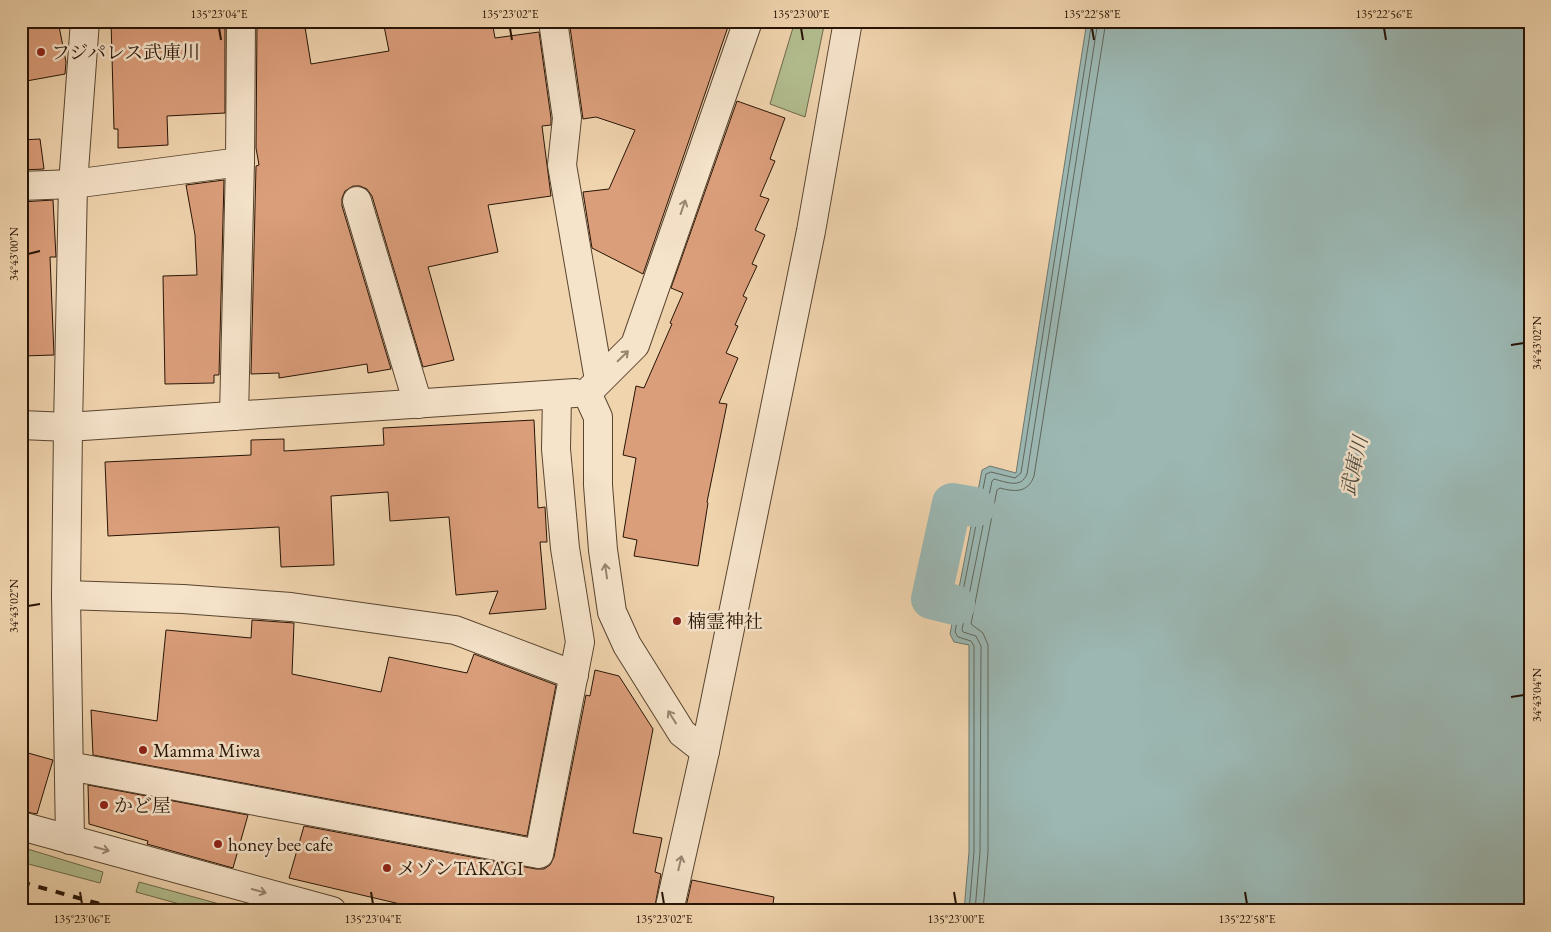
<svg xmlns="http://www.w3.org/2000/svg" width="1551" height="932" font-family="'EB Garamond','Noto Serif JP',serif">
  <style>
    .green { fill: #b3be8f; stroke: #6d694a }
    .water { fill: #9bb7b2; stroke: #6d766d }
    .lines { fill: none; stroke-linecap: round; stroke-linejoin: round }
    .shore { stroke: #61665c; stroke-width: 1 }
    .canal { stroke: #9bb7b2; stroke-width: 40 }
    .building { fill: #db9e7b; stroke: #271405 }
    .minor-casing { stroke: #59442f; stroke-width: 30 }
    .minor { stroke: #f5e3ca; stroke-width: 28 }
    .rail { stroke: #271405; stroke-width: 4; stroke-dasharray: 9 9; stroke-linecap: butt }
    .oneway { stroke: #988671 }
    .ticks { fill: none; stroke: #271405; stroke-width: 2 }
    .poi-dot { fill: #8f2418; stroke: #f5e3ca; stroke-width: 2 }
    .labels { text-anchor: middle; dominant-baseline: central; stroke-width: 5; stroke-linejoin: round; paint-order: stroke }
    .poi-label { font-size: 19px; fill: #271405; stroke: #f5e3ca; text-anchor: start }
    .water-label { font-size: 20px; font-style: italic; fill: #504d42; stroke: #f5e3ca }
    .neatline { fill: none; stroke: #271405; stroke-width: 2 }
    .ticks-label { font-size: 12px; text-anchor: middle; fill: #271405 }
  </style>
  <rect width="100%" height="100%" fill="#f0d4ae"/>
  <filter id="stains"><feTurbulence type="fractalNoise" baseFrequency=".004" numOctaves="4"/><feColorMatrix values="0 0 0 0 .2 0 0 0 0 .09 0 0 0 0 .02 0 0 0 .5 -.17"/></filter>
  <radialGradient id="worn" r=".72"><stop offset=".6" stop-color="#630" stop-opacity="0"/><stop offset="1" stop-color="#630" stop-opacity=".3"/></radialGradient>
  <g class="green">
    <path d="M 795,21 L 825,21 L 805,117 L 770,104 Z"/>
    <path d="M 21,847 L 103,872 L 100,883 L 21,862 Z"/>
    <path d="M 139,882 L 245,911 L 205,911 L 136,892 Z"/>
  </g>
  <path class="water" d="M 1087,21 L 1530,21 L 1530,911 L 964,911 L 969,852 L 969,645 L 954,642 L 950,634 L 982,470 L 990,466 L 1016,473 Z"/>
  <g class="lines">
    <g class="shore">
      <path d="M 969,911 L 974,852 L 974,646 L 971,641 L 958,637 L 955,632 L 986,474 L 991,472 L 1015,478 L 1021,473 L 1092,21"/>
      <path d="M 975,911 L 980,852 L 981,646 L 976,636 L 963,632 L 962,630 L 992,481 L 994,479 C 1006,482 1021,489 1027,474 L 1098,21"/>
      <path d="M 983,911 L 988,852 L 988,645 L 983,633 L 971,624 L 997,490 L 1000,488 C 1015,492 1028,493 1034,476 L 1106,21"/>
    </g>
    <path class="canal" d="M 955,605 L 931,599 L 952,503 L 975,507"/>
  </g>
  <g class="building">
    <path d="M 21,21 L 58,21 L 66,62 L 65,74 L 21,82 Z"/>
    <path d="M 111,21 L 155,21 L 155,26 L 225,22 L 225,113 L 167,116 L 168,145 L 118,148 L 118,129 L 114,129 Z"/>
    <path d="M 257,21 L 304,21 L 311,64 L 389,51 L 383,21 L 492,21 L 495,38 L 539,32 L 551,118 L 551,125 L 542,126 L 551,196 L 488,205 L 498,252 L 428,267 L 454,360 L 423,367 L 372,196 L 367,189 L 360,186 L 353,186 L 345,191 L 342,198 L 342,206 L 391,369 L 368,373 L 367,364 L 279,378 L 279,373 L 251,374 L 256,166 L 259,165 L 256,148 Z"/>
    <path d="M 576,21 L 730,21 L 643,274 L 592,248 L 583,192 L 609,189 L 635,130 L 596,117 L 583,119 L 570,27 L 577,26 Z"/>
    <path d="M 737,101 L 785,118 L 770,159 L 775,161 L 760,196 L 769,199 L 755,230 L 765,235 L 752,264 L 757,266 L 743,296 L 747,298 L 735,325 L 738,326 L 726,353 L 738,358 L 719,403 L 727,404 L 707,502 L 708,503 L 698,566 L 634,556 L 637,540 L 623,537 L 636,458 L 623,455 L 636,386 L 644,388 L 672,324 L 670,323 L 683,293 L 671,288 Z"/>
    <path d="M 40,139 L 44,169 L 21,170 L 21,140 Z"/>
    <path d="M 224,180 L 219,375 L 214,375 L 214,383 L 165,384 L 163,276 L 197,275 L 195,235 L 186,185 Z"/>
    <path d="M 53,200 L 56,257 L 50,257 L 54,355 L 23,356 L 21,202 Z"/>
    <path d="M 534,420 L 538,508 L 545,507 L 547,542 L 540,542 L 546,609 L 489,614 L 498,591 L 456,595 L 449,517 L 390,521 L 388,492 L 331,496 L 334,565 L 281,567 L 279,527 L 108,536 L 105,462 L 251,455 L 251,440 L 284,439 L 284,451 L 384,445 L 383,428 Z"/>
    <path d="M 252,620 L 294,623 L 292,674 L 381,692 L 389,657 L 467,673 L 474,654 L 556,685 L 527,836 L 93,755 L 91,710 L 157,721 L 166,630 L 251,638 Z"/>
    <path d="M 595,670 L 619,676 L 653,729 L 633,833 L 662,838 L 655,872 L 661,874 L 654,911 L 430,911 L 289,878 L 304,826 L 536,869 L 544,869 L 550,865 L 554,857 L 586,695 L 590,696 Z"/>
    <path d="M 21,751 L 53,760 L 37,814 L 21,811 Z"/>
    <path d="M 88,785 L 248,815 L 233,868 L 147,844 L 148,841 L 89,824 Z"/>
    <path d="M 692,880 L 774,897 L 772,911 L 685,911 Z"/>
  </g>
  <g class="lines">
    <g class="minor-casing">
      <g id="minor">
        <path d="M 553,21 L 567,118 L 562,165 L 599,380"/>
        <path d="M 21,186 L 73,184 L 240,162"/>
        <path d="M 357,201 L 418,404"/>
        <path d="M 234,416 L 240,162 L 241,21"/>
        <path d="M 21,425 L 68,427 L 575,393"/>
        <path d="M 66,595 L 183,599 L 291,607 L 455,630 L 574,675"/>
        <path d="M 705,751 L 682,733 L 627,645 L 612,612 L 603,550 L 598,485 L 598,417 L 587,393 L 635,345 L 748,21"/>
        <path d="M 69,766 L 539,854 L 580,642 L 565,548 L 556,449 L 557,395"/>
        <path d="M 21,826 L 332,911"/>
        <path d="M 70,840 L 66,595 L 68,427 L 73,184 L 85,21"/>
        <path d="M 669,911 L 705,751 L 811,231 L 848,21"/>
      </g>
    </g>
    <use href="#minor" class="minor"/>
    <g class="rail">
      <path d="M 21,882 L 125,911"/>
      <path d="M 21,907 L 35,911"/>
    </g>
  </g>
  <defs><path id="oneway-shaft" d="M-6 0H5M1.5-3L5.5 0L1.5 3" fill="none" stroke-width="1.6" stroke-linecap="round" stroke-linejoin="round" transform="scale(1.25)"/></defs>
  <g class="oneway">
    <use href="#oneway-shaft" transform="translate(683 207) rotate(-71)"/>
    <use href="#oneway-shaft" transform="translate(623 356) rotate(-44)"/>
    <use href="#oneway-shaft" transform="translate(606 571) rotate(-98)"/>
    <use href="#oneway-shaft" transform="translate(672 717) rotate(-122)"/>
    <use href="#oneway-shaft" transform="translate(102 849) rotate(15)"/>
    <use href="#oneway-shaft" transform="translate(680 863) rotate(-77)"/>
    <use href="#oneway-shaft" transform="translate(259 891) rotate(15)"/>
  </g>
  <path class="ticks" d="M 219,28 L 221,40M 510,28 L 512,40M 801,28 L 803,40M 1092,28 L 1094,40M 1384,28 L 1386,40M 28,254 L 40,251M 1511,345 L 1524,343M 28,606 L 40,604M 1511,697 L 1524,695M 80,892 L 82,904M 371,892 L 373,904M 662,892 L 664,904M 954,892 L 956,904M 1245,892 L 1247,904"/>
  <g class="poi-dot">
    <circle cx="41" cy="52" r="5"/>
    <circle cx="677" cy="621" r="5"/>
    <circle cx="143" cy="750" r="5"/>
    <circle cx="104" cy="805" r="5"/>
    <circle cx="218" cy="844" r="5"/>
    <circle cx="387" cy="868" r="5"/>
  </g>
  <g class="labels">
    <g class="poi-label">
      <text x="51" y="52">フジパレス武庫川</text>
      <text x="687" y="621">楠霊神社</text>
      <text x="153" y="750">Mamma Miwa</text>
      <text x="114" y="805">かど屋</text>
      <text x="228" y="844">honey bee cafe</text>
      <text x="397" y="868">メゾンTAKAGI</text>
    </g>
    <g class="water-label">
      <text transform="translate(1354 466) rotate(-77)">武庫川</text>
    </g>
  </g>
  <rect width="1551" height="932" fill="none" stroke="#f0d4ae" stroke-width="55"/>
  <rect x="28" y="28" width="1496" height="876" class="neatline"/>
  <g class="ticks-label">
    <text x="219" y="18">135°23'04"E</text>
    <text x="510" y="18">135°23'02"E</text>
    <text x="801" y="18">135°23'00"E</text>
    <text x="1092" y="18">135°22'58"E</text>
    <text x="1384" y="18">135°22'56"E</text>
    <text transform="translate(14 254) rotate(-90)" y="4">34°43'00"N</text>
    <text transform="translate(1537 343) rotate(-90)" y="4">34°43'02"N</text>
    <text transform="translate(14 606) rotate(-90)" y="4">34°43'02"N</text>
    <text transform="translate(1537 695) rotate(-90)" y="4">34°43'04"N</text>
    <text x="82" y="923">135°23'06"E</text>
    <text x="373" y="923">135°23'04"E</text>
    <text x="664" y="923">135°23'02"E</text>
    <text x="956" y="923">135°23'00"E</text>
    <text x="1247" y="923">135°22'58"E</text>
  </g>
  <rect width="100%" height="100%" filter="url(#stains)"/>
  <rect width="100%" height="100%" fill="url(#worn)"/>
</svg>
